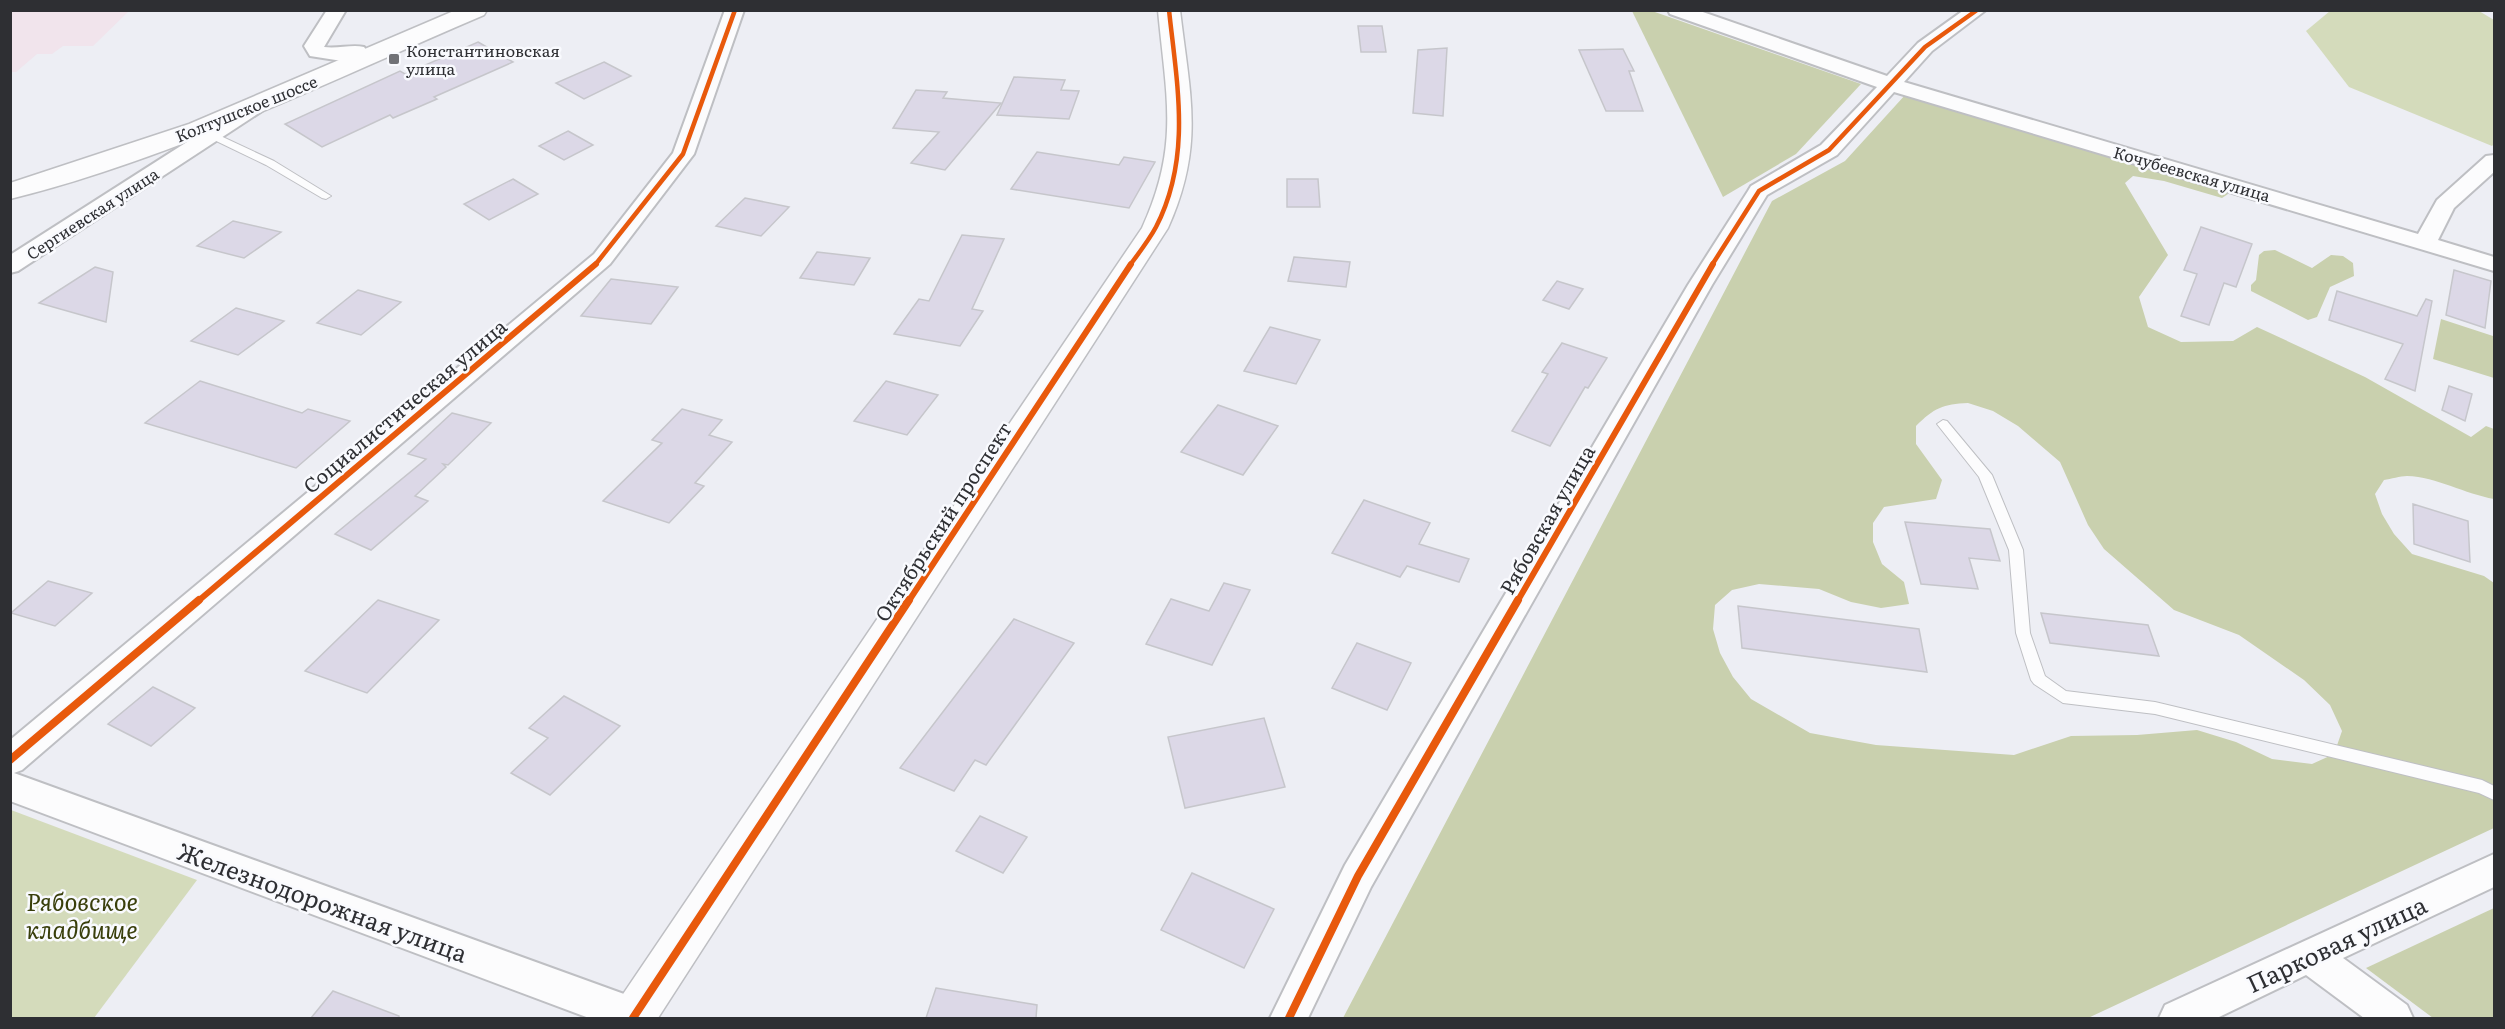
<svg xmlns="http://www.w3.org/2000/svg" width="2505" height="1029" font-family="Literata,serif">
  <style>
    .commercial { fill: #f1e4ec }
    .green { fill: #d4dbbb }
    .forest { fill: #c9d0ae; fill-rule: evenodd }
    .building { fill: #dcd8e7; stroke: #c6c6cb; stroke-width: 1.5 }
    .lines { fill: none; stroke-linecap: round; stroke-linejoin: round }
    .service-casing { stroke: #bebfc3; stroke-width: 2 }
    .minor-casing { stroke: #bebfc3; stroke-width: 4 }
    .tertiary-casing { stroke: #bebfc3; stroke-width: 3 }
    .secondary-casing { stroke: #bebfc3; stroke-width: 3 }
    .service { fill: #fcfcfd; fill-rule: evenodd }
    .minor { fill: #fcfcfd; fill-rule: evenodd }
    .tertiary { fill: #fcfcfd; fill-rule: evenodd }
    .secondary { fill: #fcfcfd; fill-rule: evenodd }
    .cycleway-far2-casing { stroke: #f9fafe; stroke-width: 8 }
    .cycleway-far1-casing { stroke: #f9fafe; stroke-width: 10 }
    .cycleway-casing { stroke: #f9fafe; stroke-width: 11 }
    .cycleway-far2 { stroke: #e8590c; stroke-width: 4.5 }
    .cycleway-far1 { stroke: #e8590c; stroke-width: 6 }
    .cycleway { stroke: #e8590c; stroke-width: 8 }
    .poi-dot { fill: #717277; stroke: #f9fafe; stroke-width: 2 }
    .labels { text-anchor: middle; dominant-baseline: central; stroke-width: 5; stroke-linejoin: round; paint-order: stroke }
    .far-poi-label { font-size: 16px; fill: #2e2f33; stroke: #f9fafe; text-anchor: start }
    .far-street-label { font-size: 16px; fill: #2e2f33; stroke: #f9fafe }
    .street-label { font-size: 20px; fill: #2e2f33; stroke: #f9fafe }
    .near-park-label { font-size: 24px; font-style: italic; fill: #393f0b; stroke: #f9fafe }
    .near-street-label { font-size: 24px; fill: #2e2f33; stroke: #f9fafe }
  </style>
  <rect width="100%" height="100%" fill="#edeef4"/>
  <path class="commercial" d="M 11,10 L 129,10 L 129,11 L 93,46 L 63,46 L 52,54 L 37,54 L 16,72 L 11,72 Z"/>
  <g class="green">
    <path d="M 2330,11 L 2479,11 L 2494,20 L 2494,144 L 2492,146 L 2349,87 L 2306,31 Z"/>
    <path d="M 11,810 L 197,880 L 94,1018 L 11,1018 Z"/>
  </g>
  <g class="forest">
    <path d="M 1632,11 L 1652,11 L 1861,84 L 1796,154 L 1723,197 Z"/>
    <path d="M 1906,94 L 2224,188 L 2228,194 L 2222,198 L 2164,181 L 2133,176 L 2125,183 L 2168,255 L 2139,297 L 2148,327 L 2181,342 L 2233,341 L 2257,327 L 2365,377 L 2471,437 L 2486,426 L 2494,429 L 2494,499 C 2465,494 2437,477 2407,476 C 2400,476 2391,479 2384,480 L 2375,494 L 2382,514 L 2394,534 L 2412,554 L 2484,576 L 2494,583 L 2494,828 L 2088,1018 L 1343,1018 L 1772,201 L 1845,161 ZM 1968,403 L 1993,411 L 2018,426 L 2060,462 L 2088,525 L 2104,549 L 2174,610 L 2239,635 L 2304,680 L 2330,705 L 2342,731 L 2334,754 L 2312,764 L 2272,759 L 2236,742 L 2197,730 L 2137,735 L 2071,736 L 2014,755 L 1876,745 L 1810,733 L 1751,699 L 1733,677 L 1720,653 L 1713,629 L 1715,605 L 1732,590 L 1759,584 L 1819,589 L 1851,602 L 1881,608 L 1909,604 L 1904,582 L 1882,564 L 1873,542 L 1873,523 L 1884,507 L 1936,499 L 1942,480 L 1916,444 L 1916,426 C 1934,408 1943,404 1968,403 Z"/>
    <path d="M 2275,250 L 2312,268 L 2331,255 L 2343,256 L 2353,263 L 2354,276 L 2330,287 L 2317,317 L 2308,320 L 2251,291 L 2251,285 L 2256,280 L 2259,255 L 2264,251 Z"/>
    <path d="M 2441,319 L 2493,336 L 2494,325 L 2494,378 L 2433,359 Z"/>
    <path d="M 2494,908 L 2494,1018 L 2433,1018 L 2366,968 Z"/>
  </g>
  <g class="building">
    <path d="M 1358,26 L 1382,26 L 1386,52 L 1361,52 Z"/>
    <path d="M 478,42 L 513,62 L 434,97 L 437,99 L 393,118 L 390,115 L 322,147 L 285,124 L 400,71 L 405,74 Z"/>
    <path d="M 1447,48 L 1443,116 L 1413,113 L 1418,50 Z"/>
    <path d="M 1623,49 L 1634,71 L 1629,71 L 1643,111 L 1606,111 L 1579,50 Z"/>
    <path d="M 604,62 L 631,76 L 584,99 L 556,83 Z"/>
    <path d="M 1014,77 L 1065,80 L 1061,90 L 1079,91 L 1069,119 L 997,115 Z"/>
    <path d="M 916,90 L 947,92 L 943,98 L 1001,103 L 945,170 L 911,163 L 939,132 L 893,128 Z"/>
    <path d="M 568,131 L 593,145 L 564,160 L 539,146 Z"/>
    <path d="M 1037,152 L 1119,165 L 1124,157 L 1155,162 L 1129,208 L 1011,189 Z"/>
    <path d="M 513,179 L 538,194 L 489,220 L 464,204 Z"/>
    <path d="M 1287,179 L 1318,179 L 1320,207 L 1287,207 Z"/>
    <path d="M 745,198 L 789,207 L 761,236 L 716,226 Z"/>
    <path d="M 233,221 L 281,232 L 244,258 L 197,246 Z"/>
    <path d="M 2201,227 L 2252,244 L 2236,287 L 2224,283 L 2209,325 L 2181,316 L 2197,274 L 2184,270 Z"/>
    <path d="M 962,235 L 1004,239 L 972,309 L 983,311 L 960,346 L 894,334 L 919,299 L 929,301 Z"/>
    <path d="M 817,252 L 870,258 L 854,285 L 800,278 Z"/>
    <path d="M 1294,257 L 1350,262 L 1346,287 L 1288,281 Z"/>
    <path d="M 95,267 L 113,272 L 106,322 L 39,303 Z"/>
    <path d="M 2454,270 L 2491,281 L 2485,328 L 2446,315 Z"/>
    <path d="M 611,279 L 678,287 L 651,324 L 581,316 Z"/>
    <path d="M 1557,281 L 1583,289 L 1569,309 L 1543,300 Z"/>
    <path d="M 358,290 L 401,302 L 361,335 L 317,323 Z"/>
    <path d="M 2337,291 L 2417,316 L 2426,299 L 2432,301 L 2415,391 L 2385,379 L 2403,344 L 2329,320 Z"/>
    <path d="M 236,308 L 284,321 L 238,355 L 191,341 Z"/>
    <path d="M 1270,327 L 1320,340 L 1296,384 L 1244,371 Z"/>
    <path d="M 1562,343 L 1607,358 L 1588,388 L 1585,387 L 1550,446 L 1512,431 L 1548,374 L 1542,372 Z"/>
    <path d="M 200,381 L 302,413 L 308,409 L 350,421 L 296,468 L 145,423 Z"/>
    <path d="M 886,381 L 938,395 L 907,435 L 854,421 Z"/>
    <path d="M 2449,386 L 2472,394 L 2465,421 L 2442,410 Z"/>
    <path d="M 1218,405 L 1278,426 L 1243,475 L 1181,452 Z"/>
    <path d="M 682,409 L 722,420 L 709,435 L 732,442 L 695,483 L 704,486 L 669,523 L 603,501 L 662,443 L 652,440 Z"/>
    <path d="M 452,413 L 491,423 L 448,465 L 443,464 L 446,467 L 415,496 L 428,501 L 371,550 L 335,534 L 426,459 L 408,454 Z"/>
    <path d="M 1364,500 L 1430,523 L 1419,544 L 1469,559 L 1459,582 L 1407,566 L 1400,577 L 1332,553 Z"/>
    <path d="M 2413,504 L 2468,521 L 2470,562 L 2414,544 Z"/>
    <path d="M 1905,522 L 1990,529 L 2000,561 L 1969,558 L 1978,589 L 1921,584 Z"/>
    <path d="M 48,581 L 92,593 L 55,626 L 11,613 Z"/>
    <path d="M 1224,583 L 1250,590 L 1212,665 L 1146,644 L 1171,599 L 1209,611 Z"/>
    <path d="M 378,600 L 439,620 L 367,693 L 305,671 Z"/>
    <path d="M 1738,606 L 1919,629 L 1927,672 L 1742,648 Z"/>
    <path d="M 2041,613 L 2148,625 L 2159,656 L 2050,643 Z"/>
    <path d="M 1014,619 L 1074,643 L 986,765 L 975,760 L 954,791 L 900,768 Z"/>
    <path d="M 1357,643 L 1411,663 L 1387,710 L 1332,688 Z"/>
    <path d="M 153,687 L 195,708 L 151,746 L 108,724 Z"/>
    <path d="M 564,696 L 620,726 L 550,795 L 511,773 L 548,738 L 529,728 Z"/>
    <path d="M 1264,718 L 1285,787 L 1185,808 L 1168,737 Z"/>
    <path d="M 980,816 L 1027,837 L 1003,873 L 956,851 Z"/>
    <path d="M 1192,873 L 1274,909 L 1244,968 L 1161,930 Z"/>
    <path d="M 936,988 L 1037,1005 L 1036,1018 L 926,1018 Z"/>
    <path d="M 333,991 L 399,1016 L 399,1018 L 311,1018 Z"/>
  </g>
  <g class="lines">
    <g class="service-casing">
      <g id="service">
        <path d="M 212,132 L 274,161 L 331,196 L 326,199 L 322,198 L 266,165 L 208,137 L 208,133 Z"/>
        <path d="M 1943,420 L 1947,421 L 1992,475 L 2023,550 L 2030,633 L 2045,676 L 2066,691 L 2155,702 L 2482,780 L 2494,786 L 2494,800 L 2479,793 L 2155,714 L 2063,703 L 2034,684 L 2031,680 L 2016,633 L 2009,550 L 1979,477 L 1937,424 Z"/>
      </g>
    </g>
    <g class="minor-casing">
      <g id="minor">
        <path d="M 327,10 L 346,10 L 324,47 C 338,49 352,44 364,47 L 367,51 L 364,55 L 342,61 L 310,56 L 304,46 Z"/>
        <path d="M 725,10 L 744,10 L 694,154 L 610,264 L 22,770 L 14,773 L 635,998 L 648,1004 L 653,1018 L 589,1018 L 10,801 L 10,740 L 594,254 L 673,153 Z"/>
        <path d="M 1668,10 L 1697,10 L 1887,76 L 1918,43 L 1964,10 L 1986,10 L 1932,51 L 1904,82 L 2418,234 L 2437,200 L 2486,156 L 2494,155 L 2494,172 L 2454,208 L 2438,240 L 2494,257 L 2494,271 L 1894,92 L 1837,155 L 1767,195 L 1712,285 L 1371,887 L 1308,1018 L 1270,1018 L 1345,865 L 1688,285 L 1748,191 L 1751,186 L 1821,145 L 1877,87 L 1670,14 Z"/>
        <path d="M 255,101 L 262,103 L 265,107 L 262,111 L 18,271 L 10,273 L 10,255 L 248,103 Z"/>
        <path d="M 2494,854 L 2494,887 L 2343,958 L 2407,1005 L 2413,1018 L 2364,1018 L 2306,975 L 2217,1018 L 2159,1018 L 2165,1005 Z"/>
      </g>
    </g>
    <g class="tertiary-casing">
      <path id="tertiary" d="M 1158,10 L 1180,10 C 1190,96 1205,145 1168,228 L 658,1018 L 611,1018 L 617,1003 L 1142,228 C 1180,145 1166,97 1158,10 Z"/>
    </g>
    <g class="secondary-casing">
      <path id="secondary" d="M 456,10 L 487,10 L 484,15 C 329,81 175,158 10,199 L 10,183 L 189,124 Z"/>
    </g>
    <use href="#service" class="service"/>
    <use href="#minor" class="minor"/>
    <use href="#tertiary" class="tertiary"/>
    <use href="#secondary" class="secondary"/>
    <g class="cycleway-far2-casing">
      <g id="cycleway-far2">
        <path d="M 595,265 L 683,154 L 735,10"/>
        <path d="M 1130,265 C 1139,253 1149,240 1156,227 C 1192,157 1177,85 1169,10"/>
        <path d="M 1712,265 L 1759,191 L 1829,150 L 1925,47 L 1977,10"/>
      </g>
    </g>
    <g class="cycleway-far1-casing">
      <g id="cycleway-far1">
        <path d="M 197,602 L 596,264"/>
        <path d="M 908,602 L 1131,264"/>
        <path d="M 1517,602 L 1713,264"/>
      </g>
    </g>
    <g class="cycleway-casing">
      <g id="cycleway">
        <path d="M 10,760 L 199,600"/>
        <path d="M 633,1018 L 909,600"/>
        <path d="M 1289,1018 L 1358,876 L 1518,600"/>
      </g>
    </g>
    <use href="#cycleway-far2" class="cycleway-far2"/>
    <use href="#cycleway-far1" class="cycleway-far1"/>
    <use href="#cycleway" class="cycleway"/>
  </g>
  <rect class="poi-dot" x="388" y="53" width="12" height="12" rx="3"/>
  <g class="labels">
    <g class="far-poi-label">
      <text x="406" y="50">Константиновская<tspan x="406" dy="18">улица</tspan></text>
    </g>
    <g class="far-street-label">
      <text transform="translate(246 108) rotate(-22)">Колтушское шоссе</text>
      <text transform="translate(2192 173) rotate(16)">Кочубеевская улица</text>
      <text transform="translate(92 213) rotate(-33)">Сергиевская улица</text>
    </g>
    <g class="street-label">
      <text transform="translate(404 405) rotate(-40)">Социалистическая улица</text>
      <text transform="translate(1546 519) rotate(-60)">Рябовская улица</text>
      <text transform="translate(942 521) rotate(-57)">Октябрьский проспект</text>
    </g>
    <g class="near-park-label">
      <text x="82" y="900">Рябовское<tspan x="82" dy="28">кладбище</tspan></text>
    </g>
    <g class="near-street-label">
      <text transform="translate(323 901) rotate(20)">Железнодорожная улица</text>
      <text transform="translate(2336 943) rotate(-25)">Парковая улица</text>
    </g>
  </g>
  <rect width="2505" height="1029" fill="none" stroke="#2e2f33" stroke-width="24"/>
</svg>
